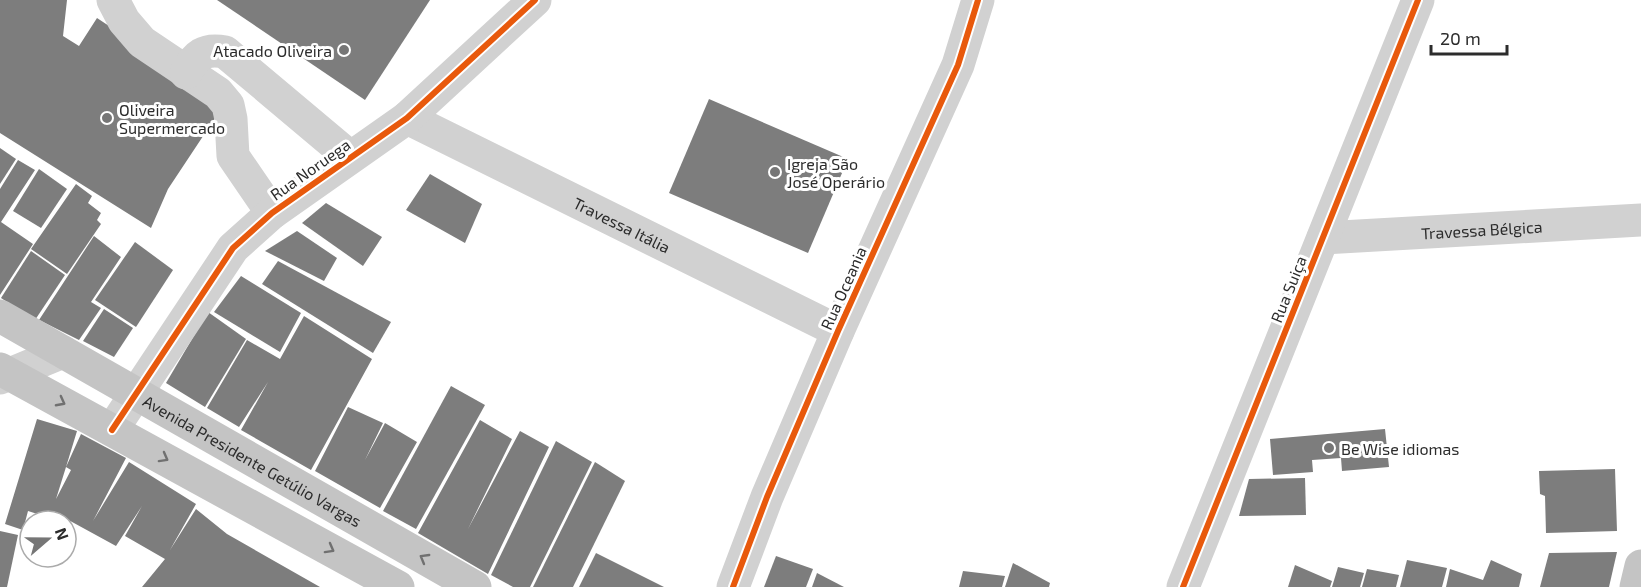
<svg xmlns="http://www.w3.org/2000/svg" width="1641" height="587" font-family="'Exo 2',sans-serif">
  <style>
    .building { fill: #7d7d7d; fill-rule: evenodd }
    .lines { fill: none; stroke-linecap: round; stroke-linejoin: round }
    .minor { stroke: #d1d1d1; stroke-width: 33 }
    .major { stroke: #c4c4c4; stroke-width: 33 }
    .cycleway-casing { stroke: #fff; stroke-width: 10 }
    .cycleway { stroke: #e8590c; stroke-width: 6 }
    .oneway { stroke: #707070 }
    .poi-dot { fill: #767676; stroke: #fff; stroke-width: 2 }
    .labels { text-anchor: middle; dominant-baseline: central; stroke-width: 6; stroke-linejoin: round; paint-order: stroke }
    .poi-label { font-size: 16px; fill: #2c2c2c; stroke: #fff; text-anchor: start }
    .street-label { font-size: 16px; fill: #2c2c2c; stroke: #fff }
  </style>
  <rect width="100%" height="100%" fill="#fff"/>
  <g class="building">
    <path d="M 0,0 L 67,0 L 63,36 L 79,46 L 97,18 L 225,103 L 168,189 L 151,228 L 0,133 Z"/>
    <path d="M 217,0 L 430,0 L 365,100 Z"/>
    <path d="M 709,99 L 848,159 L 808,253 L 669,193 Z"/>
    <path d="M 0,148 L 16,159 L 0,184 Z"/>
    <path d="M 18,160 L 35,170 L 1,222 L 33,244 L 0,295 L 0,189 Z"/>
    <path d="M 39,169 L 67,189 L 41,228 L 13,211 Z"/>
    <path d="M 430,174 L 482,204 L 465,243 L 406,210 Z"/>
    <path d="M 76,184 L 92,196 L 88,203 L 101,213 L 97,220 L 101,224 L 67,274 L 31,249 Z"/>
    <path d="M 326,203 L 382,237 L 363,266 L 302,223 Z"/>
    <path d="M 297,231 L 337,258 L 324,281 L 265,251 Z"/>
    <path d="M 94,236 L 121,257 L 91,302 L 101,308 L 79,340 L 39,320 Z"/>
    <path d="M 135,242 L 173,270 L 136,327 L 95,300 Z"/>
    <path d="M 31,251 L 65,275 L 35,320 L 1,298 Z"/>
    <path d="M 278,261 L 391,322 L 373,353 L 262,284 Z"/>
    <path d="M 241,276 L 301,313 L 280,352 L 214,312 Z"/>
    <path d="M 104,309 L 133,328 L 114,357 L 83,341 Z"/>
    <path d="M 208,312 L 246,339 L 205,407 L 166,383 Z"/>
    <path d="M 304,316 L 372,359 L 311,470 L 241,430 L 268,382 L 239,427 L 207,408 L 247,340 L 280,359 Z"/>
    <path d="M 451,386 L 485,405 L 416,529 L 383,511 Z"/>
    <path d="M 348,407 L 383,423 L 365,460 L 385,423 L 417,442 L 380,508 L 315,471 Z"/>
    <path d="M 37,419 L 77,431 L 66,467 L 81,434 L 126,458 L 93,521 L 129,462 L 196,504 L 170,550 L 196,509 L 227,534 L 320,587 L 142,587 L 165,559 L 125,536 L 142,506 L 116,546 L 52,511 L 50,518 L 28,511 L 23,530 L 5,524 ZM 66,467 L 71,470 L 56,499 Z"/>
    <path d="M 480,420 L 512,439 L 468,529 L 520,431 L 549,447 L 488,574 L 418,533 Z"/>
    <path d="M 1385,429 L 1389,467 L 1342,471 L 1341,458 L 1312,460 L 1313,472 L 1273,475 L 1270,439 Z"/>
    <path d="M 556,441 L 592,462 L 530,587 L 513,587 L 491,575 Z"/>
    <path d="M 595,462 L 625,481 L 573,587 L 533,587 Z"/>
    <path d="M 1615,469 L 1617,531 L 1546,533 L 1545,496 L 1540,494 L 1539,471 Z"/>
    <path d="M 1305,478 L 1306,515 L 1239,516 L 1249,479 Z"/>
    <path d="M 0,531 L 18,535 L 7,587 L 0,587 Z"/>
    <path d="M 1617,552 L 1609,587 L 1540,587 L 1549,553 Z"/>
    <path d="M 596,553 L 664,587 L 579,587 Z"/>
    <path d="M 776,556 L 813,569 L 806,587 L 764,587 Z"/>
    <path d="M 1407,560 L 1447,568 L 1442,587 L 1400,587 Z"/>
    <path d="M 1491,560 L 1522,574 L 1519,587 L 1446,587 L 1450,569 L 1483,580 Z"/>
    <path d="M 1013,563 L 1050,583 L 1049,587 L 1005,587 Z"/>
    <path d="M 1295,565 L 1332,581 L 1330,587 L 1288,587 Z"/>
    <path d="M 1338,567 L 1364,573 L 1360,587 L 1332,587 Z"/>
    <path d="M 1367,569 L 1399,575 L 1396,587 L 1362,587 Z"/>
    <path d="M 963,571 L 1005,576 L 1002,587 L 959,587 Z"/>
    <path d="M 817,573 L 844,587 L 812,587 Z"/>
  </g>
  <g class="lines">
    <g class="minor">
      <path d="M 113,0 L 124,21 L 142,42 L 218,93 L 228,105 L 231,119 L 233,156 L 272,213"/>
      <path d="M 186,73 C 196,55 204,48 225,52 L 350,157"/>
      <path id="s1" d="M 407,118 L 838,331"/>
      <path id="s2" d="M 1323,238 L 1641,220"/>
      <path d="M 0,378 L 63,352"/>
      <path d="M 112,430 L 233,248 L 272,213 L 407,118 L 535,0"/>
      <path d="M 733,587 L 767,497 L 838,331 L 958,65 L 978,0"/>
      <path d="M 1183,587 L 1418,0"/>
    </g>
    <g class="major">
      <path id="s3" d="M 0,316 L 475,587"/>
      <path d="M 0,369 L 398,587"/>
      <path d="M 1636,587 L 1641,566"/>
    </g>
    <g class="cycleway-casing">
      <g id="cycleway">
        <path d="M 112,430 L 233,248 L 272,213 L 407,118 L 535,0"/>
        <path d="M 733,587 L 767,497 L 838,331 L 958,65 L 978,0"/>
        <path d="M 1183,587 L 1418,0"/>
      </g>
    </g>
    <use href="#cycleway" class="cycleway"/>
  </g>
  <defs><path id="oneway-chevron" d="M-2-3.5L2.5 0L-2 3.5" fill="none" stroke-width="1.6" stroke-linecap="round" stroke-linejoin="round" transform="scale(1.5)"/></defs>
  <g class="oneway">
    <use href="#oneway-chevron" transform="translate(61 402) rotate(28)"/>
    <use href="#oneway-chevron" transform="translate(164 458) rotate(29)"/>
    <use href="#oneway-chevron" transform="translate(330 549) rotate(29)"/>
    <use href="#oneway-chevron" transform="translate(424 558) rotate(-150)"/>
  </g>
  <g class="poi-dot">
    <circle cx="344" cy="50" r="6"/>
    <circle cx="107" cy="118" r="6"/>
    <circle cx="775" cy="172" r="6"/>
    <circle cx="1329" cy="448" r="6"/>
  </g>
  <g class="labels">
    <g class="poi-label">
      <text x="332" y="50" text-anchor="end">Atacado Oliveira</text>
      <text x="119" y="109">Oliveira<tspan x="119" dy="18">Supermercado</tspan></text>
      <text x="787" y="163">Igreja São<tspan x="787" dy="18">José Operário</tspan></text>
      <text x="1341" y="448">Be Wise idiomas</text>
    </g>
    <g class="street-label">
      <text transform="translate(310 169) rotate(-35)">Rua Noruega</text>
      <text stroke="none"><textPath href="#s1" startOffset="240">Travessa Itália</textPath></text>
      <text stroke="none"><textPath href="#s2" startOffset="159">Travessa Bélgica</textPath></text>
      <text transform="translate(843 288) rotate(-66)">Rua Oceania</text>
      <text transform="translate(1288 289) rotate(-68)">Rua Suiça</text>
      <text stroke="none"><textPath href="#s3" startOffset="291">Avenida Presidente Getúlio Vargas</textPath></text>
    </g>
  </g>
  <g transform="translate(48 539) rotate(70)"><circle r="28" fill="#ffffff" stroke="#ababab" stroke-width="1.5"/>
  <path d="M0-4.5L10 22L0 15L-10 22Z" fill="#767676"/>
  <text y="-9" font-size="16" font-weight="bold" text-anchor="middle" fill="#2c2c2c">N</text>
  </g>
  <path d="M1431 45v9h76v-9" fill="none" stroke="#2c2c2c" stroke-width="3"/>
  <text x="1440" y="45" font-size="18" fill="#2c2c2c" stroke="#ffffff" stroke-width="4.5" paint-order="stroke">20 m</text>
</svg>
